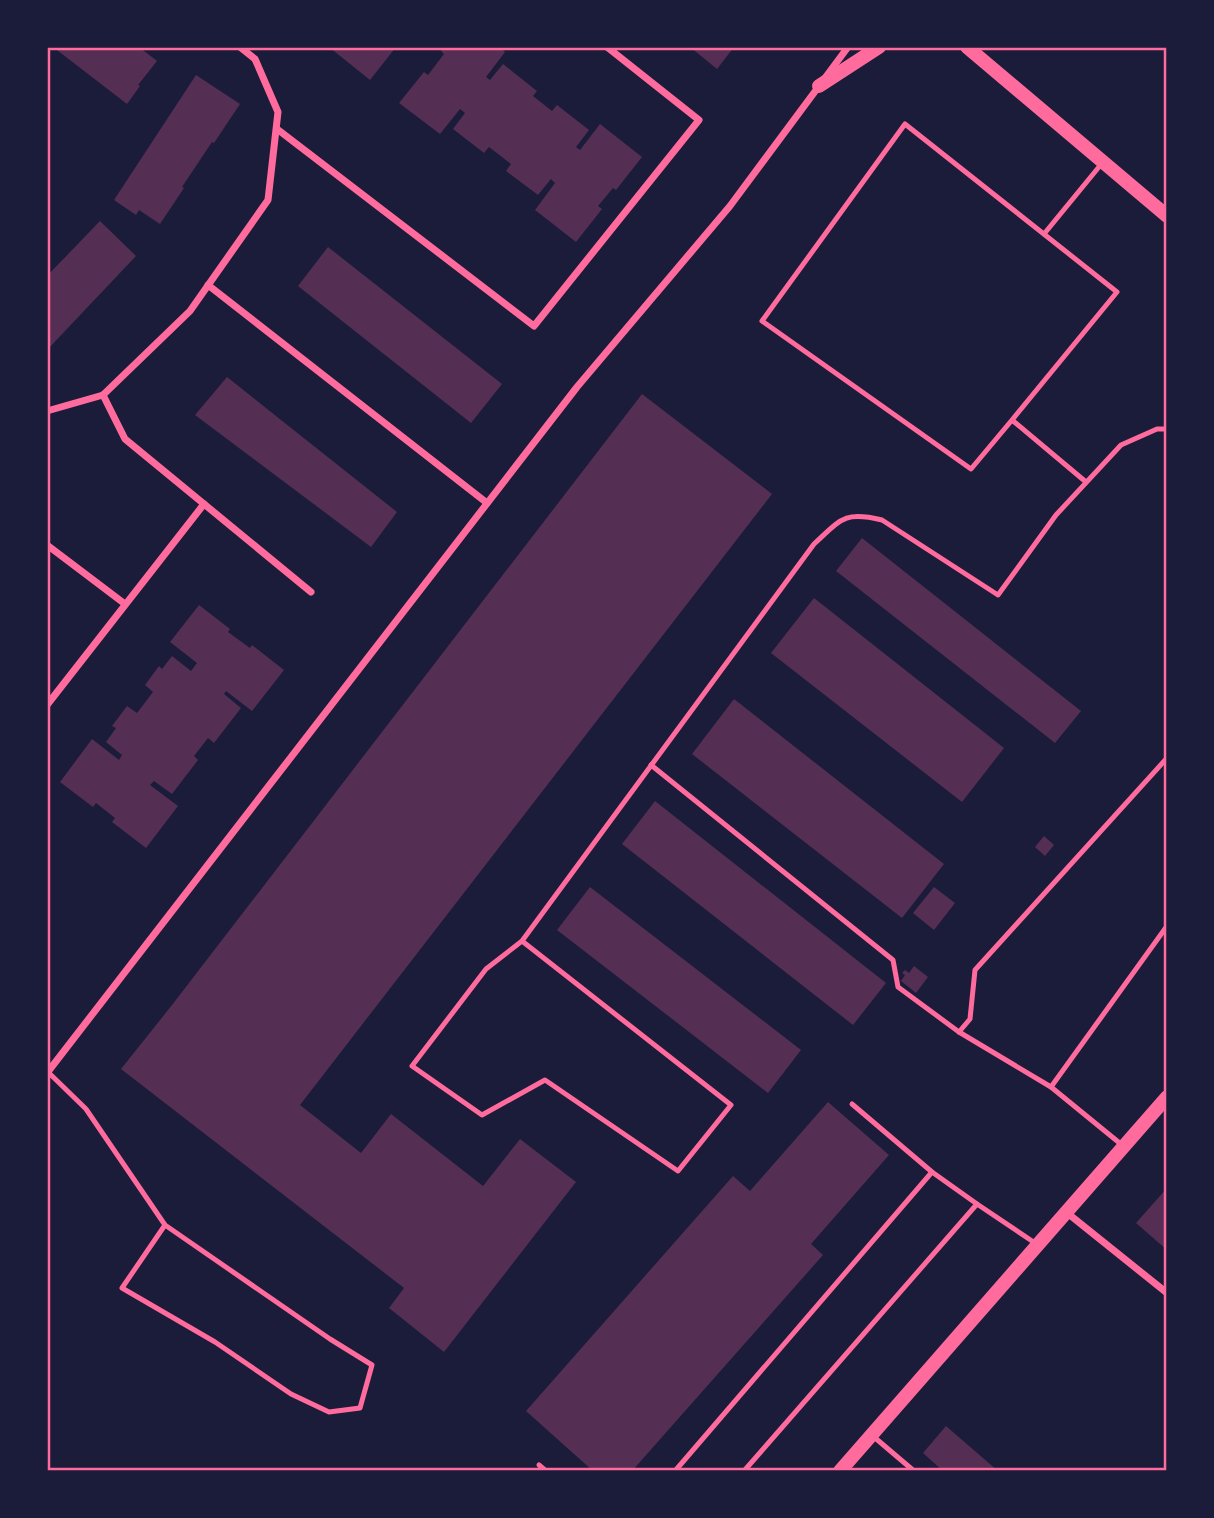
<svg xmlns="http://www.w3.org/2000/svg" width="1214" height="1518" font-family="'Fira Sans',sans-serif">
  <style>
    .building { fill: #542f53 }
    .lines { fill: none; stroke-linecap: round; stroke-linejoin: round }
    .service { stroke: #ff6b9d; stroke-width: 5 }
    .minor { stroke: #ff6b9d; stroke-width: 7 }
    .secondary { stroke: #ff6b9d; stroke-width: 14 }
    .neatline { fill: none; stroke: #ff6b9d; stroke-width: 2.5 }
  </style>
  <rect width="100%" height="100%" fill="#1b1b3a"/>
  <g class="building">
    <path d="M 53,47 L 139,47 L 157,61 L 138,85 L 140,86 L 127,104 Z"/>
    <path d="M 329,47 L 396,47 L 370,80 Z"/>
    <path d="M 444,47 L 500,47 L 505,52 L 486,77 L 490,80 L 503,64 L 537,91 L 533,96 L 552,111 L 557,105 L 589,130 L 576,147 L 580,150 L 600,124 L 642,157 L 616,190 L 613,188 L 598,206 L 602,209 L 576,242 L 535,210 L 555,183 L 551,179 L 538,195 L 506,171 L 511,164 L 489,147 L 484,153 L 453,129 L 465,113 L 460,109 L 440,134 L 399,103 L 424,72 L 428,75 L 444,54 L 441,51 Z"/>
    <path d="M 690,47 L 734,47 L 717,69 Z"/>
    <path d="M 196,75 L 240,104 L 214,143 L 212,142 L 182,187 L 184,188 L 160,224 L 139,210 L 136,215 L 114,200 Z"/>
    <path d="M 100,221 L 136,256 L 47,350 L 47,276 Z"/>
    <path d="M 328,247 L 502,384 L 471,423 L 298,286 Z"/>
    <path d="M 227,377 L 397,512 L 371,547 L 195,415 Z"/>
    <path d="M 642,394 L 772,494 L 300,1105 L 361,1153 L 391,1114 L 483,1186 L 520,1139 L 576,1182 L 444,1352 L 389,1308 L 404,1288 L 121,1069 L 172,1005 Z"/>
    <path d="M 862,538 L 1081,711 L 1055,743 L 836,571 Z"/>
    <path d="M 814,598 L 1004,748 L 962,802 L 771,653 Z"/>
    <path d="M 199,605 L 230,629 L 228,632 L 250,648 L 252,645 L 284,670 L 252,711 L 226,691 L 224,694 L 241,708 L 214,743 L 208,738 L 194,756 L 198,760 L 172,794 L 154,781 L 150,785 L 178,806 L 146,848 L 112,822 L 115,818 L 96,803 L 93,807 L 60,782 L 92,739 L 119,760 L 122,755 L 106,742 L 116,728 L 112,726 L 127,706 L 137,713 L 153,692 L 145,685 L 159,666 L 162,669 L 172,656 L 191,671 L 197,663 L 170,642 Z"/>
    <path d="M 734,699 L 944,864 L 902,918 L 692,754 Z"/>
    <path d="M 655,801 L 886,983 L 853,1025 L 622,844 Z"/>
    <path d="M 1044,836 L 1054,845 L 1045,856 L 1035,847 Z"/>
    <path d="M 590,887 L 801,1050 L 768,1093 L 557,930 Z"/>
    <path d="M 934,887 L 955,903 L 934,930 L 913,913 Z"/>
    <path d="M 914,966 L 928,977 L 916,993 L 901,981 L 905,975 L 902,973 L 905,970 L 909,973 Z"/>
    <path d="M 828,1102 L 889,1155 L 811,1244 L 823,1255 L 632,1471 L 593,1471 L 526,1411 L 733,1176 L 750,1191 Z"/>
    <path d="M 1167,1188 L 1167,1250 L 1136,1223 Z"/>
    <path d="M 946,1426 L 998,1471 L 943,1471 L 923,1453 Z"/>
  </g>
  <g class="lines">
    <g class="service">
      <path d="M 1044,234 L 1103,162"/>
      <path d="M 1012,420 L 1117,292 L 905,124 L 762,321 L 971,469 L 1012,420 L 1086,482"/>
      <path d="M 651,765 L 893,960 L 898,987 L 959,1032 L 1051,1087 L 1122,1145"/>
      <path d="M 522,941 L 731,1105 L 678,1171 L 545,1080 L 482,1115 L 412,1066 L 486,969 L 522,941 L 814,544 C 841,519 844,511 882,520 L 998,595 L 1056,515 L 1121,445 L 1157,429 L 1167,429"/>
      <path d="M 959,1032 L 970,1019 L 975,970 L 1167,758"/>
      <path d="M 48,1072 L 86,1109 L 165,1225 L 330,1339 L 372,1365 L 360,1408 L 329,1412 L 291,1394 L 215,1342 L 122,1288 L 165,1225"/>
      <path d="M 1051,1087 L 1167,926"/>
      <path d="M 852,1104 L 932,1172"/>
      <path d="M 874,1437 L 914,1471"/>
      <path d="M 539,1465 L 546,1471"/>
      <path d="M 675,1471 L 932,1172 L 977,1204"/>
      <path d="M 744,1471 L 977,1204 L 1035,1243"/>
    </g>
    <g class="minor">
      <path d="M 277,129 L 534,326 L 699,120 L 607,47"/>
      <path d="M 208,285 L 487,503"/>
      <path d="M 103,395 L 125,439 L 311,592"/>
      <path d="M 47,411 L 103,395 L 190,311 L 268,200 L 278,112 L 255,59 L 240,47"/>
      <path d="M 47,545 L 125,604"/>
      <path d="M 47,705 L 204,504"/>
      <path d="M 47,1073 L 577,387 L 730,206 L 848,47"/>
      <path d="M 1066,1212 L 1167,1293"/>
    </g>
    <g class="secondary">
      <path d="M 967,47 L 1167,216"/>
      <path d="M 819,86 L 879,47"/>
      <path d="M 840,1471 L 1167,1097"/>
    </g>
  </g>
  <rect width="1214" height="1518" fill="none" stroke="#1b1b3a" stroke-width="98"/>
  <rect x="49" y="49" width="1116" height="1420" class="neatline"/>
</svg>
